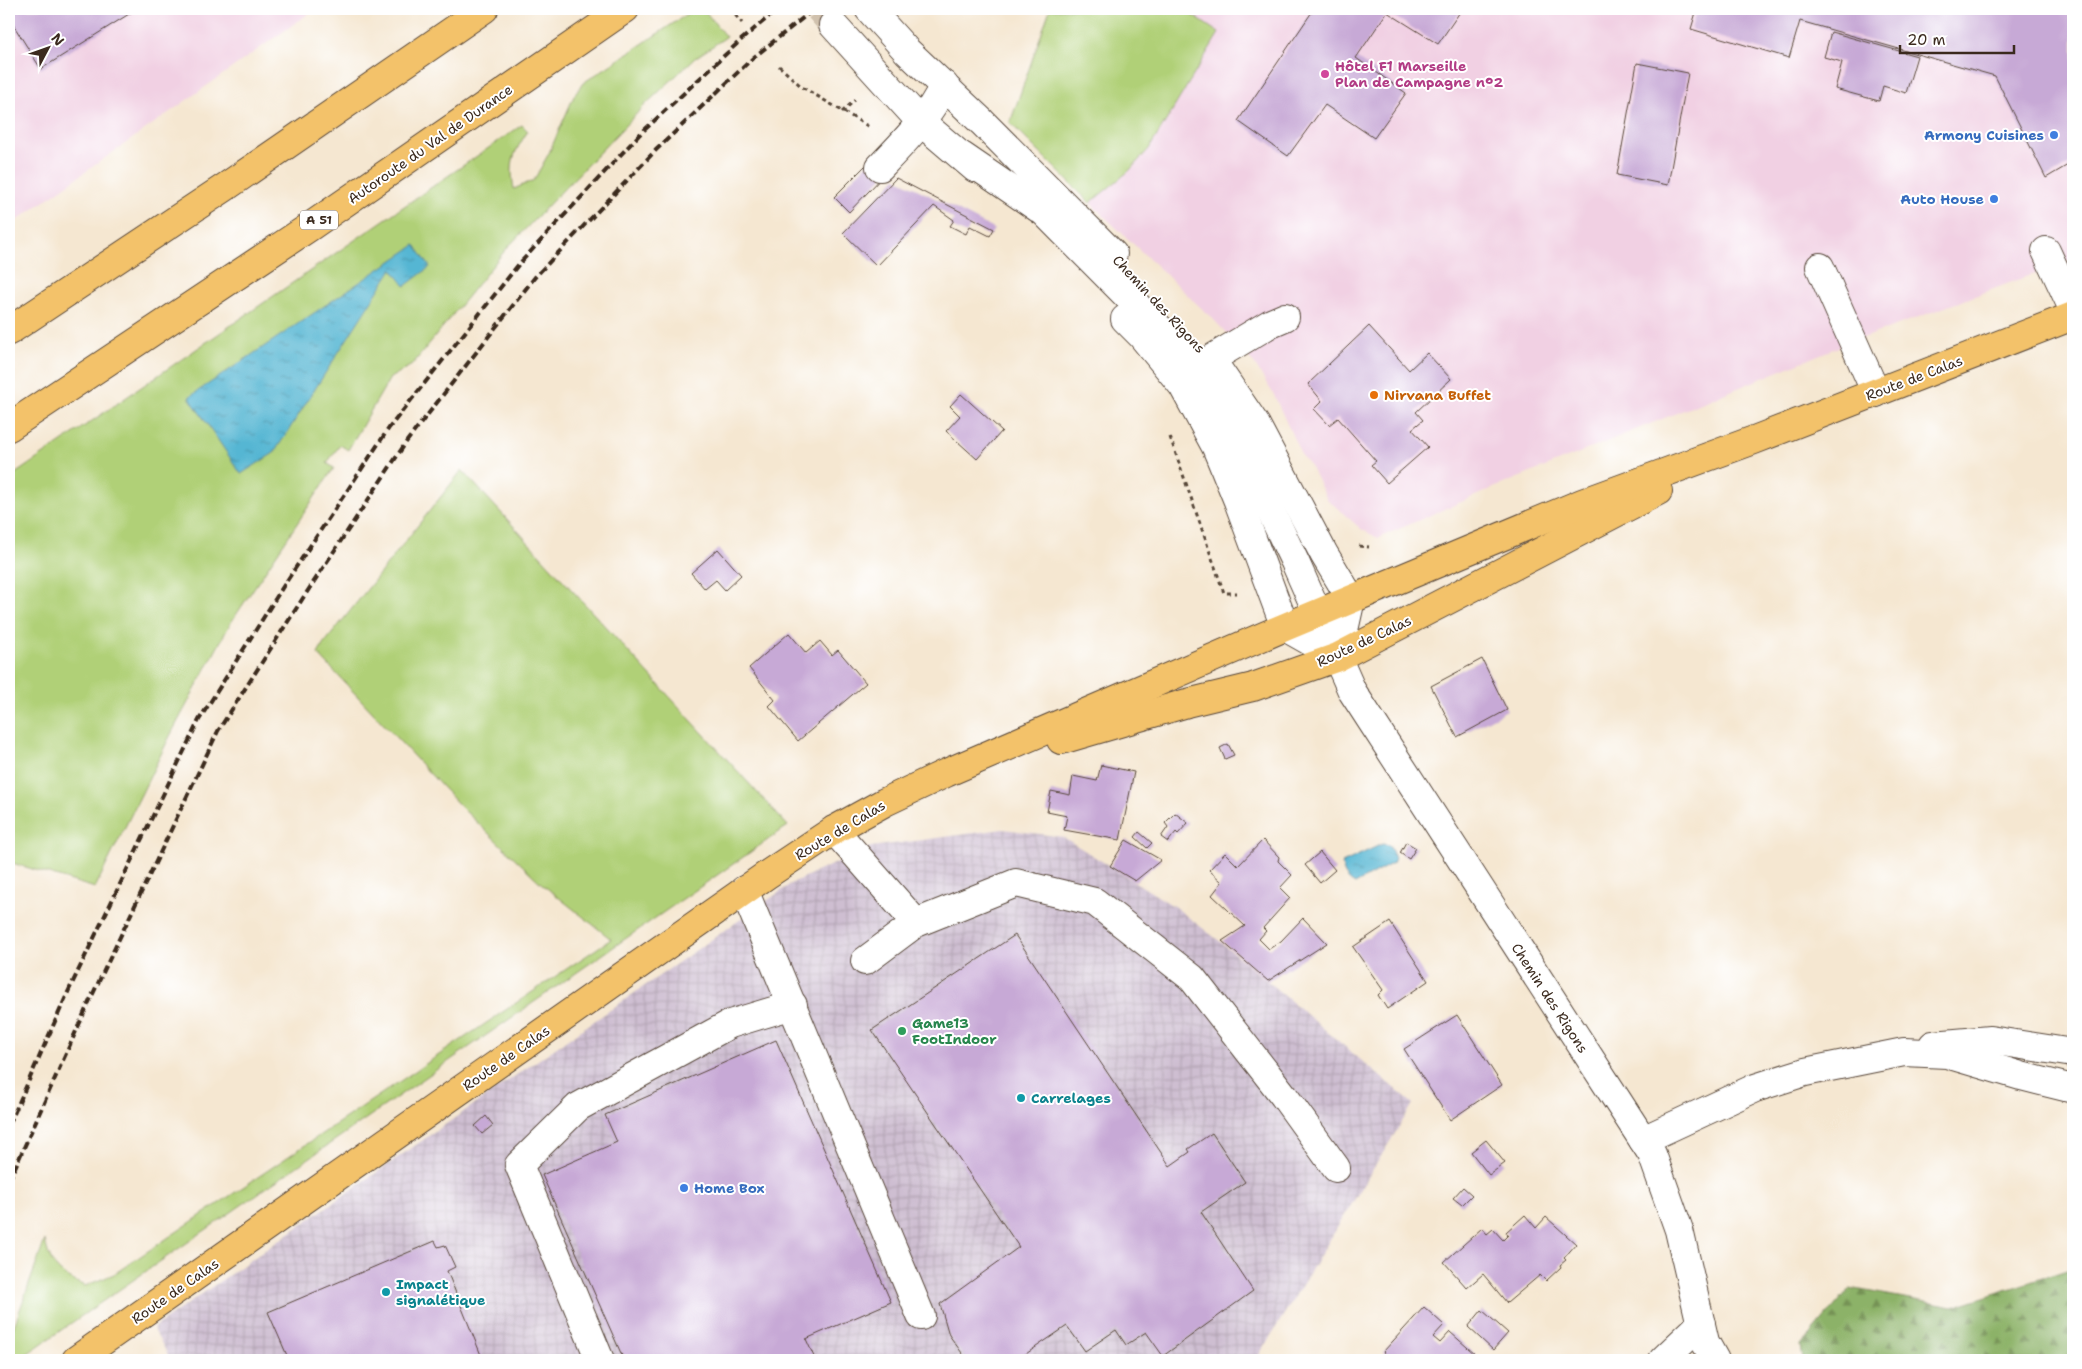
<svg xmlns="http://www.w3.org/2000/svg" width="2082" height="1369" font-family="'Shantell Sans',sans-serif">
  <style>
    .built { fill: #f1d0e3 }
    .industrial { fill: url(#industrial-grid) }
    .green { fill: #b0d077; stroke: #767d4a }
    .forest { fill: url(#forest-firs); stroke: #646e43 }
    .water { fill: url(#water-ripples); stroke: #487078 }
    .building { fill: #c7a9d6 }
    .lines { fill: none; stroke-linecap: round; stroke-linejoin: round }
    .minor-tunnel { stroke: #d0c1ad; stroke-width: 28; stroke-dasharray: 28 14; stroke-linecap: butt }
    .minor-casing { stroke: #574639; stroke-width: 30 }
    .major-casing { stroke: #574639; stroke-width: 30 }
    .highway-casing { stroke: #574639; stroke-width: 30 }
    .path { stroke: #574639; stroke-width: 3; stroke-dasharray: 4 4; stroke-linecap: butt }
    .minor { stroke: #fff; stroke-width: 28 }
    .major { stroke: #f3c26a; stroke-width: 28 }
    .highway { stroke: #f3c26a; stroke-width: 28 }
    .rail { stroke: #3b2a1e; stroke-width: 4; stroke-dasharray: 8 4; stroke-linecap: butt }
    .hotel-dot { fill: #d1479c; stroke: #fff; stroke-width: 2 }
    .shop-dot { fill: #3f7fe0; stroke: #fff; stroke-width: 2 }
    .food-dot { fill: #e8710a; stroke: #fff; stroke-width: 2 }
    .leisure-dot { fill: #2e9e5b; stroke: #fff; stroke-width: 2 }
    .culture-dot { fill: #0f9aa8; stroke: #fff; stroke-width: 2 }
    .labels { text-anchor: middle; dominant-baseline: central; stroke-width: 4; stroke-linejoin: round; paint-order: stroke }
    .shield { fill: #fff; stroke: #766a62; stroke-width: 1 }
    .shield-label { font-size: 12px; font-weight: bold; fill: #3b2a1e }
    .hotel-label { font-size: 14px; font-weight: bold; fill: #b23c85; stroke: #fff; text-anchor: start }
    .shop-label { font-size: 14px; font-weight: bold; fill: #366cbe; stroke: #fff; text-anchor: end }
    .street-label { font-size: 14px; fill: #3b2a1e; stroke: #fff }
    .food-label { font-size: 14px; font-weight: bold; fill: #c56008; stroke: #fff; text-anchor: start }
    .leisure-label { font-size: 14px; font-weight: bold; fill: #27864d; stroke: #fff; text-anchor: start }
    .culture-label { font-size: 14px; font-weight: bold; fill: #0d838f; stroke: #fff; text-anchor: start }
  </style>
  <defs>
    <pattern id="industrial-grid" width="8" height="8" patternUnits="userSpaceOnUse" patternTransform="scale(1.25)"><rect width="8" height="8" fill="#cebed1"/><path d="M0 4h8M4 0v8" fill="none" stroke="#b2a3b3"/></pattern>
    <pattern id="forest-firs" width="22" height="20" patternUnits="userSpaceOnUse" patternTransform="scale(1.25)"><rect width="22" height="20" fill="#8cb268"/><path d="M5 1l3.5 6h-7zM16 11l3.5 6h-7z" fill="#749155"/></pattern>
    <pattern id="water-ripples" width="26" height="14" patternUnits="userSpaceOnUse" patternTransform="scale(1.25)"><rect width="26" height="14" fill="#55b6d3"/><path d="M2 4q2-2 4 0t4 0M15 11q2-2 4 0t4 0" fill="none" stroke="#4894ab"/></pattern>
  </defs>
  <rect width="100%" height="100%" fill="#fff"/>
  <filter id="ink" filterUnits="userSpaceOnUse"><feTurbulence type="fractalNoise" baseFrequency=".02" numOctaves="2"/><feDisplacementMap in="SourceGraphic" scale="10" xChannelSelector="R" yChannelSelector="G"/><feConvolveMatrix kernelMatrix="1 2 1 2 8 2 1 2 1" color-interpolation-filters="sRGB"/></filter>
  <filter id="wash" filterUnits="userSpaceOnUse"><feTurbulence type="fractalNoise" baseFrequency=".0096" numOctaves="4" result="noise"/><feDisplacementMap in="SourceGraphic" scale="20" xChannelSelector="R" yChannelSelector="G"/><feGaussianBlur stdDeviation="1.12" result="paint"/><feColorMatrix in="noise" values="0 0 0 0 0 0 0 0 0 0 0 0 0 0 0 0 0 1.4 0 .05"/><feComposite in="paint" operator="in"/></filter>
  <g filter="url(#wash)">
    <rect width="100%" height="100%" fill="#f5e7d1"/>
    <g class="built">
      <path d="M 9,9 L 315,9 L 9,226 Z"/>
      <path d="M 1178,9 L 2073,9 L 2073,259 L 1828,351 L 1491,489 L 1378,538 L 1361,529 L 1327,499 L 1308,462 L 1302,457 L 1274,395 L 1253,362 L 1215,321 L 1090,203 L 1135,158 Z"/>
    </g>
    <path class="industrial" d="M 1003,829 L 1063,837 L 1175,907 L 1222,943 L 1413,1104 L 1256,1360 L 171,1360 L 153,1328 L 794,882 L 871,847 Z"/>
    <g class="green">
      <path d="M 695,9 L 706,9 L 704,10 L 726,37 L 695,58 L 646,104 L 507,248 L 412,365 L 390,378 L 348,450 L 340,445 L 327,463 L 334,468 L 230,624 L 170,736 L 95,888 L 9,862 L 9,478 L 522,125 L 528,131 C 513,154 509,161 514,189 L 534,180 L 549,153 L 574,96 L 583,83 Z"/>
      <path d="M 1050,9 L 1183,9 L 1219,33 L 1149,149 L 1129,171 L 1090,203 L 1010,123 Z"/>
      <path d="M 462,470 L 788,826 L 21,1358 L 9,1351 L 9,1340 L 45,1240 C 50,1267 60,1275 85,1286 L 114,1274 L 611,939 L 543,885 L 463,809 L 318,654 L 323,645 Z"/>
    </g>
    <path class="forest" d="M 2073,1268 L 2073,1360 L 1803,1360 L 1801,1346 L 1850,1288 L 1953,1307 Z"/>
    <g class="water">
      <path d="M 415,245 L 430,267 L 405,286 L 392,269 L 274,453 L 241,474 L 189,397 Z"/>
      <path d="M 1382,844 L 1389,845 L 1395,858 L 1393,863 L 1355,884 C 1346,879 1343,873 1342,863 Z"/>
    </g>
    <g id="blocks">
      <g class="building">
        <path d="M 9,9 L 137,9 L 41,69 L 9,18 Z"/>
        <path d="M 1314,9 L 1462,9 L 1438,44 L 1387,12 L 1356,58 L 1406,93 L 1374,138 L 1325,105 L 1288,156 L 1238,121 Z"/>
        <path d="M 1697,9 L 2073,9 L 2073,162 L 2046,178 L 1995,76 L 1800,21 L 1789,58 L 1691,29 Z"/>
        <path d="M 1831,32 L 1917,56 L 1906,93 L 1883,86 L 1879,101 L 1835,89 L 1842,62 L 1824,57 Z"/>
        <path d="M 1637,63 L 1688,73 L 1668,185 L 1617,175 Z"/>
        <path d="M 870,161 L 887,172 L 849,212 L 834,197 Z"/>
        <path d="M 896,178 L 994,229 L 990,236 L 970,226 L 966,234 L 950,226 L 954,220 L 934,206 L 877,266 L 843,233 Z"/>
        <path d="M 1369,326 L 1409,370 L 1427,353 L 1451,379 L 1416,412 L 1423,420 L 1412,429 L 1428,447 L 1387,483 L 1371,465 L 1376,461 L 1338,418 L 1329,425 L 1314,409 L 1322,401 L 1308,384 Z"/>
        <path d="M 961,394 L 1002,431 L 977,459 L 946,431 L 960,416 L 950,406 Z"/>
        <path d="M 718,549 L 741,575 L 725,590 L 716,580 L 705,589 L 691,573 Z"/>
        <path d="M 789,633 L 806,653 L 820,641 L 832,655 L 838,650 L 866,683 L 798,741 L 769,706 L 775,700 L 749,668 Z"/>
        <path d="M 1482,659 L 1507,710 L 1457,737 L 1431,686 Z"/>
        <path d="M 1228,744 L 1234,755 L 1225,759 L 1220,748 Z"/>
        <path d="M 1101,765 L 1134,772 L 1120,840 L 1064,830 L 1067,816 L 1047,812 L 1051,791 L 1070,795 L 1073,776 L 1097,781 Z"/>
        <path d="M 1175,813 L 1188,823 L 1178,834 L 1176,832 L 1168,842 L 1161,837 L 1168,827 L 1165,823 Z"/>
        <path d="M 1139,832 L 1152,843 L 1147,848 L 1135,837 Z"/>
        <path d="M 1126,840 L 1161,860 L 1135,881 L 1110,866 Z"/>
        <path d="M 1263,840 L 1279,857 L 1278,861 L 1292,875 L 1280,888 L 1290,898 L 1263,928 L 1266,931 L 1259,939 L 1269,949 L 1281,941 L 1303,918 L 1327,943 L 1268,981 L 1222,941 L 1245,926 L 1212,895 L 1222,882 L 1209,870 L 1225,853 L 1238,866 Z"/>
        <path d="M 1406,842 L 1416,848 L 1409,859 L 1400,853 Z"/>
        <path d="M 1320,852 L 1335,870 L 1320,883 L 1305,865 Z"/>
        <path d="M 1390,922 L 1428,981 L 1387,1009 L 1378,995 L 1383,990 L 1353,947 Z"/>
        <path d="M 1015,935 L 1170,1166 L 1190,1152 L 1188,1149 L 1212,1133 L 1245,1182 L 1201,1212 L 1253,1291 L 1163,1356 L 1146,1332 L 1126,1345 L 1116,1330 L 1085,1351 L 1067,1326 L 1017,1360 L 967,1360 L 949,1335 L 940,1304 L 1019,1247 L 872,1030 Z"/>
        <path d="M 1457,1015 L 1502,1085 L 1450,1120 L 1404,1049 Z"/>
        <path d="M 776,1040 L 891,1302 L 806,1339 L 815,1359 L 813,1360 L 779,1360 L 776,1355 L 764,1360 L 624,1360 L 542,1175 L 617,1142 L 605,1115 Z"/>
        <path d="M 486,1116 L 493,1125 L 482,1134 L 475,1126 Z"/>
        <path d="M 1486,1140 L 1505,1163 L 1489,1175 L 1471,1152 Z"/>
        <path d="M 1463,1187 L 1472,1195 L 1462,1205 L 1453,1198 Z"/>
        <path d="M 1525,1215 L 1536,1228 L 1546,1217 L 1576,1244 L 1564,1258 L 1566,1260 L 1560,1265 L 1561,1267 L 1546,1281 L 1540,1275 L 1507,1303 L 1483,1274 L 1467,1288 L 1444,1262 L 1482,1228 L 1487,1234 L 1493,1229 L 1503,1240 L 1508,1235 L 1506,1232 Z"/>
        <path d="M 435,1241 L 438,1247 L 445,1245 L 455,1267 L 447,1271 L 483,1360 L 289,1360 L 268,1312 Z"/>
        <path d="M 1424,1307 L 1444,1325 L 1433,1337 L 1440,1343 L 1450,1332 L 1476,1355 L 1471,1360 L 1392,1360 L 1383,1352 Z"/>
        <path d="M 1482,1310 L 1508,1333 L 1493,1350 L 1468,1327 Z"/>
      </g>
    </g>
  </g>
  <g filter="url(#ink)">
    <use href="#blocks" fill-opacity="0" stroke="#574639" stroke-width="1"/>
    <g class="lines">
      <path class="minor-tunnel" d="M 819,9 L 833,25"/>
      <g class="minor-casing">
        <g id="minor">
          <path d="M 869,9 L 907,51 L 982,122 L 1113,254"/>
          <path d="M 833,25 L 921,122 L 975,168"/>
          <path d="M 962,156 L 1044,212 L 1168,337 L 1197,372 L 1223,411 L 1295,562 L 1352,691 L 1652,1154 L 1679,1230 L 1705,1342 L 1715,1360"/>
          <path d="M 880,167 C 904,142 929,117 944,85"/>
          <path d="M 2046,251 L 2073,309"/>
          <path d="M 1820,267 L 1876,393"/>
          <path d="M 1125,319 L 1142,336 L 1183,386 L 1216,447 L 1238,501 L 1285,627 L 1338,657"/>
          <path d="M 1211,359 L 1271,323 L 1285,317"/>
          <path d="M 1219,371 L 1256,425 L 1324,554 L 1351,599 L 1338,657"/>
          <path d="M 834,830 L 916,923 L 865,961"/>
          <path d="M 744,890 L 921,1316"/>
          <path d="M 916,923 L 1016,883 L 1095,902 L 1192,978 L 1284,1096 L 1336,1168"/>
          <path d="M 1933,1045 L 1990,1040 L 2073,1053"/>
          <path d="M 1643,1140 L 1755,1088 L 1805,1072 L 1904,1052 L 1947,1054 L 2021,1076 L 2073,1089"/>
          <path d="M 600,1360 L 519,1165 L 578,1107 L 730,1024 L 793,1005"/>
          <path d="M 1663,1360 L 1701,1324"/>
        </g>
      </g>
      <g class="major-casing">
        <g id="major">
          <path d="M 1061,740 L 1187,703 L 1253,687 L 1338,657 L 1658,491"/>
          <path d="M 76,1360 L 768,874 L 834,830 L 885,802 L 946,773 L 1285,627 L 1582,503 L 1754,440 L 2073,316"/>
        </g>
      </g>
      <g class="highway-casing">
        <g id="highway">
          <path d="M 9,331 L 227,186 L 484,9"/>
          <path d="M 9,427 L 311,226 L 625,9"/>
        </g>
      </g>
      <g class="path">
        <path d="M 730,9 L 742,23"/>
        <path d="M 779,66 L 802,87 L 871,128"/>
        <path d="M 842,112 L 855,100"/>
        <path d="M 1170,437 L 1224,593 L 1237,593"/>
        <path d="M 1359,546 L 1369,547"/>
      </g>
      <use href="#minor" class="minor"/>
      <use href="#major" class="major"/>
      <use href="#highway" class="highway"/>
      <g class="rail">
        <path d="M 9,1125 L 69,990 L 199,720 L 284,585 L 389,428 L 519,264 L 640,134 L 741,40 L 778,9"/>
        <path d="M 9,1181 L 90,1000 L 218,731 L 303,598 L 407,441 L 535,277 L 656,150 L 754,57 L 814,9"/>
      </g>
    </g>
  </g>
  <circle class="hotel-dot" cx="1325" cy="74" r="5"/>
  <g class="shop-dot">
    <circle cx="2054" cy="135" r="5"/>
    <circle cx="1994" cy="199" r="5"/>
    <circle cx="684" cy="1188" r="5"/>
  </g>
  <circle class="food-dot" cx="1374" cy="395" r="5"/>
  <circle class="leisure-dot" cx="902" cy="1031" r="5"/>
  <g class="culture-dot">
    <circle cx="1021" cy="1098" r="5"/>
    <circle cx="386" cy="1292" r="5"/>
  </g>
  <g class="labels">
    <rect class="shield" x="300" y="210.5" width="38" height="19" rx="4"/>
    <g class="shield-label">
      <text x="319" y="220">A 51</text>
    </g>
    <g class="hotel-label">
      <text x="1335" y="66">Hôtel F1 Marseille<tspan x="1335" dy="16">Plan de Campagne n°2</tspan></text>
    </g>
    <g class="shop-label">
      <text x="2044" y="135">Armony Cuisines</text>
      <text x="1984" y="199">Auto House</text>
      <text x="694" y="1188" text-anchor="start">Home Box</text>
    </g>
    <g class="street-label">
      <text transform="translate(430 144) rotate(-35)">Autoroute du Val de Durance</text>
      <text transform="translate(1159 304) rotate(47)">Chemin des Rigons</text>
      <text transform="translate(1914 378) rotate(-21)">Route de Calas</text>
      <text transform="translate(1364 641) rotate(-25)">Route de Calas</text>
      <text transform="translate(840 830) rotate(-31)">Route de Calas</text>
      <text transform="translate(1550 998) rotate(57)">Chemin des Rigons</text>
      <text transform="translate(506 1058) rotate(-35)">Route de Calas</text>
      <text transform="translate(175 1291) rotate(-35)">Route de Calas</text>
    </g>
    <g class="food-label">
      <text x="1384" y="395">Nirvana Buffet</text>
    </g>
    <g class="leisure-label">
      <text x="912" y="1023">Game13<tspan x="912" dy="16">FootIndoor</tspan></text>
    </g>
    <g class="culture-label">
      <text x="1031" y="1098">Carrelages</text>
      <text x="396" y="1284">Impact<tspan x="396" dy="16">signalétique</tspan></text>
    </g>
  </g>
  <rect width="2082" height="1369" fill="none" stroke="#fff" stroke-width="30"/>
  <g transform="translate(48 48) rotate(49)" stroke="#ffffff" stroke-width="4" paint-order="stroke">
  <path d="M0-4L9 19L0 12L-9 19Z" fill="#3b2a1e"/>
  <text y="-8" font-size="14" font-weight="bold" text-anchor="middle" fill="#3b2a1e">N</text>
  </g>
  <path d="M1900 45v8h114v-8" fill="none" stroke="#3b2a1e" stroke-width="2.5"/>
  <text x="1907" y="45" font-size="15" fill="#3b2a1e" stroke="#ffffff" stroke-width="4" paint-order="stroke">20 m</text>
</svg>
